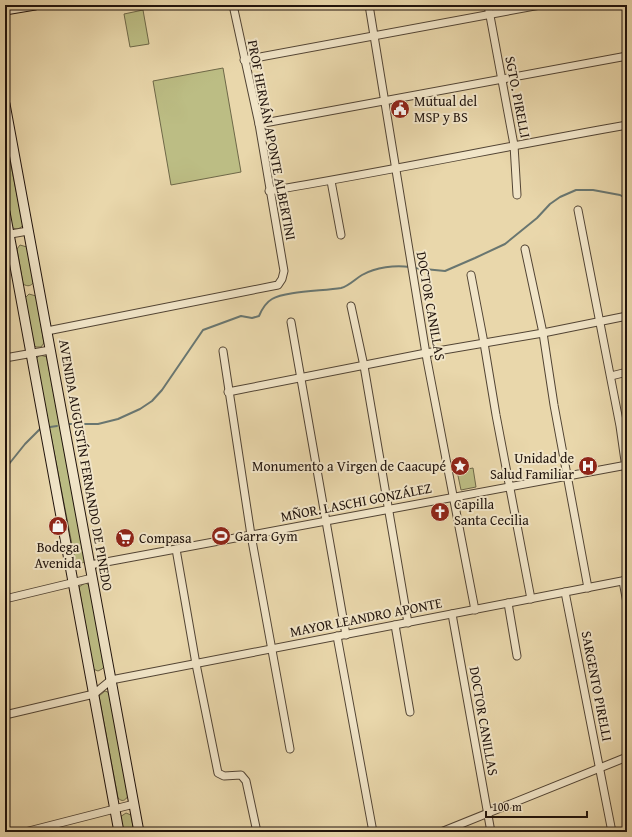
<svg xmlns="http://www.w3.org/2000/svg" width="632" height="837" font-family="'Gentium Book Plus',serif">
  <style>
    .green { fill: #bcbd84; stroke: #6e6848 }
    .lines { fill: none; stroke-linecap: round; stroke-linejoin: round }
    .stream { stroke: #697670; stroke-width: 2 }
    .street-casing { stroke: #524434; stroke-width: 9 }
    .secondary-casing { stroke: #20130c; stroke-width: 11 }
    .street { stroke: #f1e5c8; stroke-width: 7 }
    .secondary { stroke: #f1e5c8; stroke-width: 9 }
    .labels { text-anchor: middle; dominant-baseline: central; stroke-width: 4; stroke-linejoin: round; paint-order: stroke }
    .street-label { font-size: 14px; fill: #20130c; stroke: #f1e5c8 }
    .poi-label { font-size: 14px; fill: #20130c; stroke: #f1e5c8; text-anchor: start }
  </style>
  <rect width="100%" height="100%" fill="#e9d7ab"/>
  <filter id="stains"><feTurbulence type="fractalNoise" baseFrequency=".005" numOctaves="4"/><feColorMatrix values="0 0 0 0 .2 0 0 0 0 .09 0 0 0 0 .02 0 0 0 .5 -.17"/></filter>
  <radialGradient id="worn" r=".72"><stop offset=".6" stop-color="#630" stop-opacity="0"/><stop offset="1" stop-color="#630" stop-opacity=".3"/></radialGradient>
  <g class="green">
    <path d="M 143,10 L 149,44 L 130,47 L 124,14 Z"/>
    <path d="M 223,68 L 241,172 L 171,185 L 153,81 Z"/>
    <path d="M 5,135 L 23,225 C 19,230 16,230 12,227 L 5,190 Z"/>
    <path d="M 20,245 L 27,247 L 34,282 C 31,286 28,287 23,284 L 17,249 Z"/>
    <path d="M 29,294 L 36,296 L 44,343 L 41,347 L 36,347 L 34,345 L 25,298 Z"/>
    <path d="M 40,355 L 47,357 L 47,359 L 86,560 L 84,562 L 80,564 L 75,562 L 75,560 L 36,359 Z"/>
    <path d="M 473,468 L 476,487 L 461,490 L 457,471 Z"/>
    <path d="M 85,583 L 90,585 L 104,667 L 102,669 L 98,671 L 93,669 L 79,587 Z"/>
    <path d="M 105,691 L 110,693 L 128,796 C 125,801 122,802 118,798 L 99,696 Z"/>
    <path d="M 126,813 L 131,815 L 134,832 L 123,832 L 120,817 Z"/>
  </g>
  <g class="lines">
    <g class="stream">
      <path d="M 414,268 L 445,271 L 475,258 L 505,244 L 537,218 L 550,204 L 560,197 L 576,190 L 593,190 L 620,195 L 627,199"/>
      <path d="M 68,424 L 98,424 L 118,419 L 140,409 L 152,401 L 162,390 L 203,330 L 241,316 L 252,318 L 259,316 C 262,309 265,303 272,299 C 285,291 324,291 341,288 C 349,286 355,279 362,275 C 376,267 395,265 410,267"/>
      <path d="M 50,427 L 57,426"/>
      <path d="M 5,469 L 25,444 L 40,429"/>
    </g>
    <g class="street-casing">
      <g id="street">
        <path d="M 369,5 L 427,360 L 475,610"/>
        <path d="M 488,5 L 514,145 L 517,195"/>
        <path d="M 244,60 L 540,5"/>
        <path d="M 259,124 L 627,56"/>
        <path d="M 331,181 L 341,235"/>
        <path d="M 269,191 C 389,171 508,146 627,125"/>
        <path d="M 578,210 L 620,426 L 627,475"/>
        <path d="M 5,235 L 28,231"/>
        <path d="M 525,249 L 543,333 L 554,405 L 588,588"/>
        <path d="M 471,275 L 484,343 L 496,415 L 531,599"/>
        <path d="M 351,306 L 364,366 L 408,623"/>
        <path d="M 291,322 L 346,635"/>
        <path d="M 47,331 L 278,285 L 282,279 L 284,271 L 259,124 L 233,5"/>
        <path d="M 223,351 L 251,535 L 290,749"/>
        <path d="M 5,358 L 50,350"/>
        <path d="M 611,376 L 627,372"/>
        <path d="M 228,392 L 426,353 L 543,333 L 627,316"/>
        <path d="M 176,549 L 196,664 L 218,773 L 224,776 L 241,775 L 246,781 L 257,832"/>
        <path d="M 90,565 L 627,465"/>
        <path d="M 623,581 L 627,603"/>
        <path d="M 565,592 L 612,832"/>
        <path d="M 5,599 L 92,578"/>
        <path d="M 508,603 L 517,656"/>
        <path d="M 452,614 L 491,832"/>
        <path d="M 395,625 L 410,712"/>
        <path d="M 337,636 L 373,832"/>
        <path d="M 5,715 L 94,694 L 111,680 L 627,580"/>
        <path d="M 25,832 L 134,804"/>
        <path d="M 441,832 L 627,757"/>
      </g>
    </g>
    <g class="secondary-casing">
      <g id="secondary">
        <path d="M 5,10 L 35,5"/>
        <path d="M 5,104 L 139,832"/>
        <path d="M 5,212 L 119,832"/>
      </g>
    </g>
    <use href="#street" class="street"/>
    <use href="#secondary" class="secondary"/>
  </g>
  <defs>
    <g id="civic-disc" transform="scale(1)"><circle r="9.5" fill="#8f2418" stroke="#f1e5c8"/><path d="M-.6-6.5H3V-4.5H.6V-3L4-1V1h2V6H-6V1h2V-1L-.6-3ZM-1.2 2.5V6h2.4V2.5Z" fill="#fff"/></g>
    <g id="sight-disc" transform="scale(1)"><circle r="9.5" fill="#8f2418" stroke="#f1e5c8"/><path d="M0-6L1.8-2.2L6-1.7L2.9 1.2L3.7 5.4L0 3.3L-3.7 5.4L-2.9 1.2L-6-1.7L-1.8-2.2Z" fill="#fff"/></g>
    <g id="hospital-disc" transform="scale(1)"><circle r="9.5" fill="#8f2418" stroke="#f1e5c8"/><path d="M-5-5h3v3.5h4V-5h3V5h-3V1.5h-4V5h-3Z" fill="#fff"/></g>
    <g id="church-disc" transform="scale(1)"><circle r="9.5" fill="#8f2418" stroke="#f1e5c8"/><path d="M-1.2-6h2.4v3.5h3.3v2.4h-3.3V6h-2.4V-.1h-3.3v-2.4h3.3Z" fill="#fff"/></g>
    <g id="shop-disc" transform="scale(1)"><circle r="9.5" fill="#8f2418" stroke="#f1e5c8"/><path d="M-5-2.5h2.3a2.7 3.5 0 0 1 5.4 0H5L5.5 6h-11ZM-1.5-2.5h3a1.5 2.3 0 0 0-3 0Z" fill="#fff"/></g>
    <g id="stadium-disc" transform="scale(1)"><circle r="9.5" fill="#8f2418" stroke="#f1e5c8"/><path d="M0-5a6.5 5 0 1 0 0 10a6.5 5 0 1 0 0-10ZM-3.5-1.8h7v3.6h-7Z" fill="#fff"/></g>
    <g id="supermarket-disc" transform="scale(1)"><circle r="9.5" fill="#8f2418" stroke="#f1e5c8"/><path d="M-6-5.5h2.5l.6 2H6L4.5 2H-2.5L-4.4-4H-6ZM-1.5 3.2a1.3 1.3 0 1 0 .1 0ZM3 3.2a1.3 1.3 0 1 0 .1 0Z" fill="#fff"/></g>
  </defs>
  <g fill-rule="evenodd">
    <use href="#civic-disc" x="400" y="109"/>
    <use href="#sight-disc" x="460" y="466"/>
    <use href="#hospital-disc" x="588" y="466"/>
    <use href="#church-disc" x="440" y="512"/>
    <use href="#shop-disc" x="58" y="526"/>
    <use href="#stadium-disc" x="221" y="536"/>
    <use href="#supermarket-disc" x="125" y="538"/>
  </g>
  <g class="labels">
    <g class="street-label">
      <text transform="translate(518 97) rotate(79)">SGTO. PIRELLI</text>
      <text transform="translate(272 140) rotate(79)">PROF HERNÁN APONTE ALBERTINI</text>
      <text transform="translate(431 306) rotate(80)">DOCTOR CANILLAS</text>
      <text transform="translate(86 465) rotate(80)">AVENIDA AUGUSTÍN FERNANDO DE PINEDO</text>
      <text transform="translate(356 502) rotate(-11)">MÑOR. LASCHI GONZÁLEZ</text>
      <text transform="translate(366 617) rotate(-11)">MAYOR LEANDRO APONTE</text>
      <text transform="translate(597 686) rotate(79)">SARGENTO PIRELLI</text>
      <text transform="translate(484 721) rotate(80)">DOCTOR CANILLAS</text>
    </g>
    <g class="poi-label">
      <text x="414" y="101">Mutual del<tspan x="414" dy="16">MSP y BS</tspan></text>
      <text x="574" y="458" text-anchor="end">Unidad de<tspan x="574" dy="16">Salud Familiar</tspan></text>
      <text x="446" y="466" text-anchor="end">Monumento a Virgen de Caacupé</text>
      <text x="454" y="504">Capilla<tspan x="454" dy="16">Santa Cecilia</tspan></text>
      <text x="235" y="536">Garra Gym</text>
      <text x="139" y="538">Compasa</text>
      <text x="58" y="547" text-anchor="middle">Bodega<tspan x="58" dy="16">Avenida</tspan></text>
    </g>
  </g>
  <rect width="632" height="837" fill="none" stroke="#e9d7ab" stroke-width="20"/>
  <rect x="6" y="6" width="620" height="825" fill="none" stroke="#20130c" stroke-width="2"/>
  <rect x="10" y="10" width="612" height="817" fill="none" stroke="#20130c"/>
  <path d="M486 811v6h101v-6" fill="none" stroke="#20130c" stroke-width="2"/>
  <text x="492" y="811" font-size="12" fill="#20130c" stroke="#f1e5c8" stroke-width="3" paint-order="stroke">100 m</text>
  <rect width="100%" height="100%" filter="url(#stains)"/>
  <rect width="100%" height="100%" fill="url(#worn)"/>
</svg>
